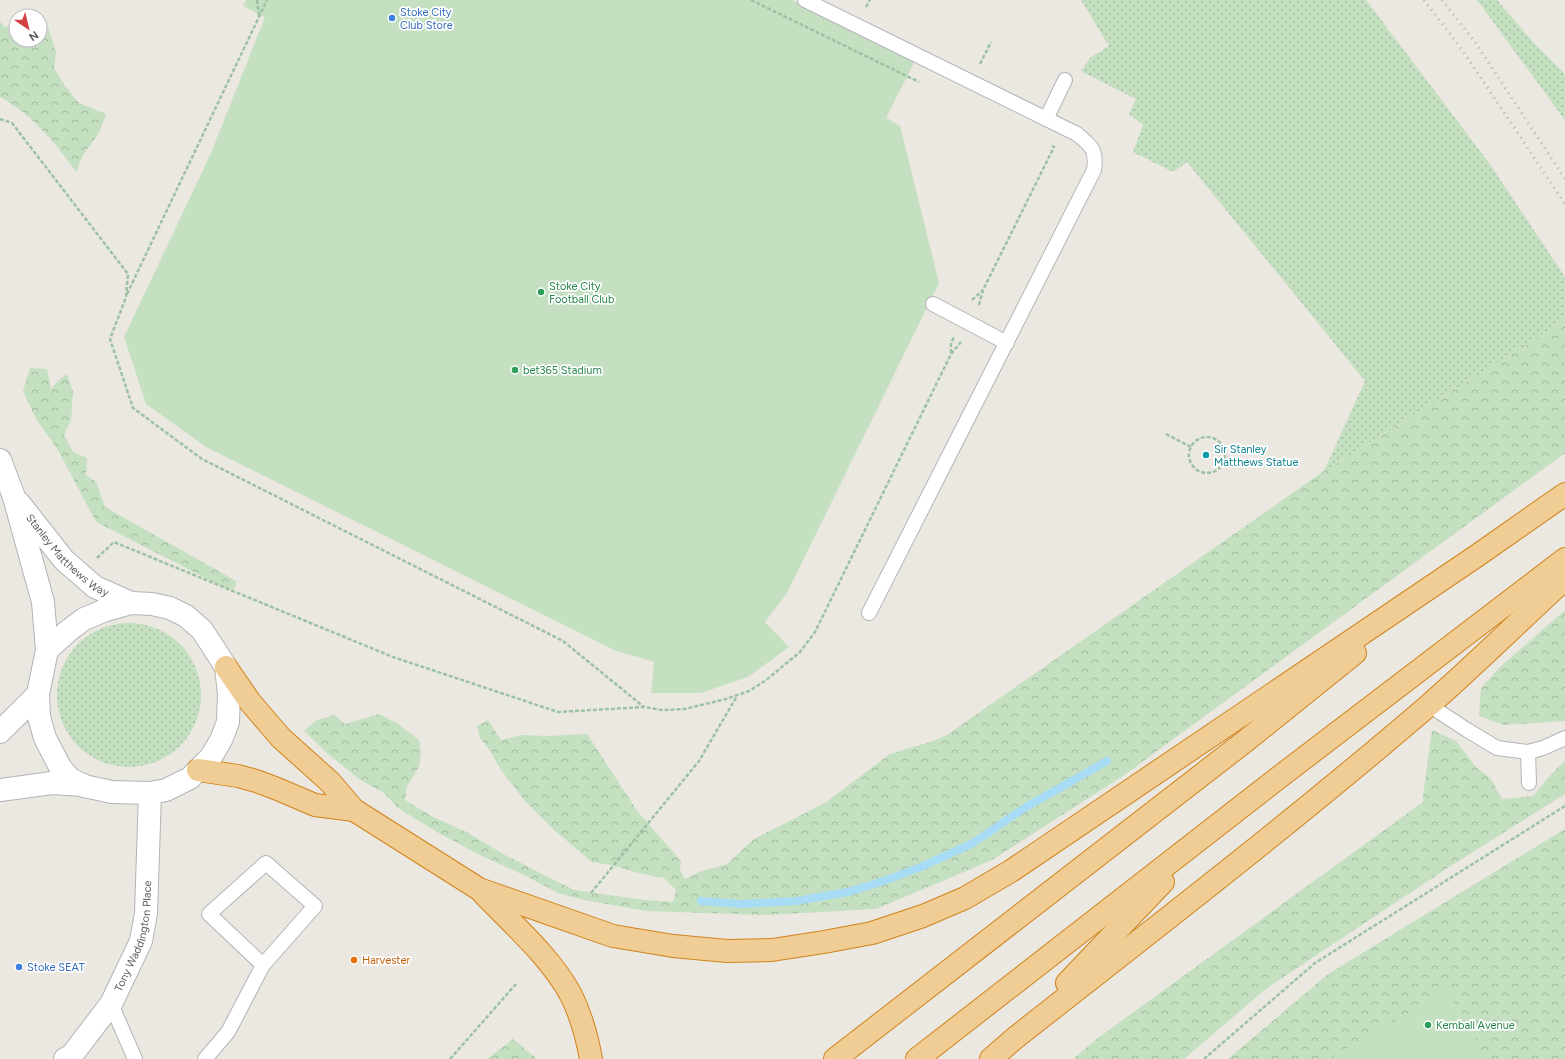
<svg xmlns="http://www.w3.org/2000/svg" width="1565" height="1059" font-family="Figtree,sans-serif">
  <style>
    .grass { fill: url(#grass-dots) }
    .forest { fill: url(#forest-crowns) }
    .pitch { fill: #c4e0c0 }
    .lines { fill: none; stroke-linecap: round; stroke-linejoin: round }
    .stream { stroke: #a8dcf4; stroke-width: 8 }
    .lane-casing { stroke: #b2b4b7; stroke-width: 16 }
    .street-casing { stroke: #b2b4b7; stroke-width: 24 }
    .secondary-casing { stroke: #b1b4b7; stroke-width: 24 }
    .highway-casing { stroke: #d1831b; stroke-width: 24 }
    .path { stroke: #9cc2a3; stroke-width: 2.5; stroke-dasharray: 4 2; stroke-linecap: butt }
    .lane { stroke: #fff; stroke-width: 14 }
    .street { stroke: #fff; stroke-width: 22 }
    .secondary { stroke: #fff; stroke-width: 22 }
    .highway { stroke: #efcd94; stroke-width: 22 }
    .rail { stroke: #b0b1b1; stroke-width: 3; stroke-dasharray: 1 5; stroke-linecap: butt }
    .shop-dot { fill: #3f7fe0; stroke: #fff; stroke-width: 1.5 }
    .leisure-dot { fill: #2e9e5b; stroke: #fff; stroke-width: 1.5 }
    .culture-dot { fill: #0f9aa8; stroke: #fff; stroke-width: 1.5 }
    .food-dot { fill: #e8710a; stroke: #fff; stroke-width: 1.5 }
    .labels { text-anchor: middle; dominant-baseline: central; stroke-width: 3.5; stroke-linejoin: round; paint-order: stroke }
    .shop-label { font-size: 11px; fill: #366cbe; stroke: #fff; text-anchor: start }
    .leisure-label { font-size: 11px; fill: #27864d; stroke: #fff; text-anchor: start }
    .culture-label { font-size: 11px; fill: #0d838f; stroke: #fff; text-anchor: start }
    .street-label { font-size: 11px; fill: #5a5d60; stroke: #fff }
    .food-label { font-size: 11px; fill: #c56008; stroke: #fff; text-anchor: start }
  </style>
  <defs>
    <pattern id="grass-dots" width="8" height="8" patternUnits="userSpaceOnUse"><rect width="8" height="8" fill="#c4e0c0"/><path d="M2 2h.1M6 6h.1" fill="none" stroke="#a2b99f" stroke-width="1.8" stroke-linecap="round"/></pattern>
    <pattern id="forest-crowns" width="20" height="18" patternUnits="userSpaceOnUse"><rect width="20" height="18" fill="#c4e0c0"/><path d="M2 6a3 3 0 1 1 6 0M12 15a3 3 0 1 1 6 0" fill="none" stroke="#a2b99f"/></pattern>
  </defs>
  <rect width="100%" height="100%" fill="#ebe8e1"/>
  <g class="grass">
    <path d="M 1081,0 L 1366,0 L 1489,163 L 1565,277 L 1565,320 L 1324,471 L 1365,381 L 1187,162 L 1173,172 L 1133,152 L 1143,125 L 1129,114 L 1136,99 L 1081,71 L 1091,57 L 1109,46 Z"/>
    <path d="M 1477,0 L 1497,0 L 1534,43 L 1565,74 L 1565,120 Z"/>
    <circle cx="129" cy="695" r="72"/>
  </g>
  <g class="forest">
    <path d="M 40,21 L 49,29 L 56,52 L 54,68 L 65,86 L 79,103 L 106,114 L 99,133 L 83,155 L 76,172 C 55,142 32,115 0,97 L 0,22 L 5,27 L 16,24 L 16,40 L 40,40 Z"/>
    <path d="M 1565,320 L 1565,453 L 1123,776 L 992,860 L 876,909 L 766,915 L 647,911 L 584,900 L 558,893 L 526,876 L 478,854 L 437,832 L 398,808 L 384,793 L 359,779 L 327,753 L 304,731 L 315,721 L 334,715 L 345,724 L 379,714 L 397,723 L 419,740 L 421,753 L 419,767 L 407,786 L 405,800 L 433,817 L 468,833 L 503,854 L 574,890 L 644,900 L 673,902 L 676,890 L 664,878 L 638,873 L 611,865 L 592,862 L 554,830 L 525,801 L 501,770 L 489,749 L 480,738 L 477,726 L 488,720 L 501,740 L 521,735 L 549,736 L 587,734 L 638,812 L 681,861 L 680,871 L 685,879 L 699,872 L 727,864 L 754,839 L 825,803 L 890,754 L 933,741 L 947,735 L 1324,471 Z"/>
    <path d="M 30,368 L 47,369 L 51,389 L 59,380 L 67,374 L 73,392 L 71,420 L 64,435 L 73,452 L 87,458 L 86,475 L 96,482 L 105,507 L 236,581 L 236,586 L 232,589 L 225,588 L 96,522 L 58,450 L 36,419 L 23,391 Z"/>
    <path d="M 1565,610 L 1565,721 L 1504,725 L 1479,716 L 1481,688 L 1501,666 Z"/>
    <path d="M 1432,730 L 1456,741 L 1476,767 L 1491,779 L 1502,799 L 1533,796 L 1554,771 L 1565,761 L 1565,794 L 1446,869 L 1267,988 L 1184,1059 L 1073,1059 L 1098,1038 L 1423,802 L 1423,796 Z"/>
    <path d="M 1565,829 L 1565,1059 L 1228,1059 L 1328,974 Z"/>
    <path d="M 513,1039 L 537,1059 L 487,1059 Z"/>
  </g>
  <g class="pitch">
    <path d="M 246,0 L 792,0 L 915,61 L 886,118 L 900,126 L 939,283 L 787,593 L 765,622 L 789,647 L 748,677 L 701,693 L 651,693 L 654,662 L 614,650 L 206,447 L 146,404 L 124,337 L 211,153 L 265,17 L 243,6 Z"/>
    <path d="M 1447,990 L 1487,1059 L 1330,1059 Z"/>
  </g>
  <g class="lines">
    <path class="stream" d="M 701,901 L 742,904 L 796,901 L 848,892 L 884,881 L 921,867 L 973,843 L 1026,807 L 1107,761"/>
    <g class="lane-casing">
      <g id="lane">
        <path d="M 805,0 L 1077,134 C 1091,146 1097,149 1094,170 L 869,613"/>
        <path d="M 1046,119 L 1065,80"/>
        <path d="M 933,304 L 1007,343"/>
        <path d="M 1429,705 L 1467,730 L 1497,748 L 1528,752 L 1543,748 L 1565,738"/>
        <path d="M 1528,752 L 1529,783"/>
        <path d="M 111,1004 L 135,1059"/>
        <path d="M 205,1059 L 228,1032 L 263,965 L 315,906 L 266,863 L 209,914 L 263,965"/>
      </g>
    </g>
    <g class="street-casing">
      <g id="street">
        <path id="s1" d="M 65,1059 L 72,1055 L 111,1004 L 141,941 L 146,913 L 150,793"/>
      </g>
    </g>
    <g class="secondary-casing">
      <g id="secondary">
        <path d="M 0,460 L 14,497 L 43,602 L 47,650"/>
        <path id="s2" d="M 19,503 L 64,560 L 95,587 L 131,603"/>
        <path d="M 131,603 L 152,604 L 170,608 L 186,616 L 202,630 L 226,667 L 229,694 L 228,722 L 221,740 L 211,757 L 190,778 L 166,790 L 150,793 L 112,792 L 84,786 L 69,778 L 60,767 L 45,738 L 39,717 L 38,694 L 47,650 L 68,631 L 84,619 L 103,611 Z"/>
        <path d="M 0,732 L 38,694"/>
        <path d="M 0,790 L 52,783 L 83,785"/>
      </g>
    </g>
    <g class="highway-casing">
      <g id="highway">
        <path d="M 226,667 L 250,702 L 281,738 L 330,782 L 354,810 L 479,889 L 613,936 L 673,946 L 727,951 L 772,950 L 824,942 L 872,933 L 923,916 L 965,898 L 1011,871 L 1478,555 L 1565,494"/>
        <path d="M 198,770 L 238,776 L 256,781 L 275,788 L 315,805 L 354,810"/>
        <path d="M 483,893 C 513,925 550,956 571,995 C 581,1015 587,1037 591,1059"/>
        <path d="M 1067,983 L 1163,882"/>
        <path d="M 835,1059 L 1248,739 L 1355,653"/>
        <path d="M 917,1059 L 1282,775 L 1565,559"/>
        <path d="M 991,1059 L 1015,1038 C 1154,929 1294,821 1428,706 C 1475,665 1519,621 1565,579"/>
      </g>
    </g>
    <g class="path">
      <path d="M 257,0 L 259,15"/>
      <path d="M 751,0 L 919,82"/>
      <path d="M 866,7 L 870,0"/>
      <path d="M 980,64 L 991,42"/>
      <path d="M 0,119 L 12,123 L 128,274 L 126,297 L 110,339 L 133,408 L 202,459 L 563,641 L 644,707"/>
      <path d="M 127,294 L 267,0"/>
      <path d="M 972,300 L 983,290"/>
      <path d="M 979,305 L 983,290 L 1054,147 L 1052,146"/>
      <path d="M 951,353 L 951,343 L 954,337"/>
      <path d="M 1166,434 L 1191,447"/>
      <circle cx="1207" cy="455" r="18"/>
      <path d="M 97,558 L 114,542 L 393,657 L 558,712 L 644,707 L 662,710 L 685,709 L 726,699 L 749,691 L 765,681 L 800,652 L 815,632 L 951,354 L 961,342"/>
      <path d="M 591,893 L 699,761 L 737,696"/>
      <path d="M 450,1059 L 516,984"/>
      <path d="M 1204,1059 L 1315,963 L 1565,806"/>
    </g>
    <use href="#lane" class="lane"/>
    <use href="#street" class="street"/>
    <use href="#secondary" class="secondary"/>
    <use href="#highway" class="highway"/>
    <g class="rail">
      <path d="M 1424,0 L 1463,51 L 1565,204"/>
      <path d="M 1442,0 L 1475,42 L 1565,179"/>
    </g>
  </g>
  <g class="shop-dot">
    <circle cx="392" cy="18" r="4"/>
    <circle cx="19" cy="967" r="4"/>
  </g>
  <g class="leisure-dot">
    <circle cx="541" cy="292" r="4"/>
    <circle cx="515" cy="370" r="4"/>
    <circle cx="1428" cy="1025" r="4"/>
  </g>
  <circle class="culture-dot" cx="1206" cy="455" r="4"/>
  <circle class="food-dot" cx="354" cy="960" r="4"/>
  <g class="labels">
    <g class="shop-label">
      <text x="400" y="12">Stoke City<tspan x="400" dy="13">Club Store</tspan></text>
      <text x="27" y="967">Stoke SEAT</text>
    </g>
    <g class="leisure-label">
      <text x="549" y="286">Stoke City<tspan x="549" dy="13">Football Club</tspan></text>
      <text x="523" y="370">bet365 Stadium</text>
      <text x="1436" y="1025">Kemball Avenue</text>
    </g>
    <g class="culture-label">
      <text x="1214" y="449">Sir Stanley<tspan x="1214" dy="13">Matthews Statue</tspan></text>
    </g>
    <g class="street-label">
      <text stroke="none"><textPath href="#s2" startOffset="72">Stanley Matthews Way</textPath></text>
      <text stroke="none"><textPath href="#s1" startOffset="145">Tony Waddington Place</textPath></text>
    </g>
    <g class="food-label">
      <text x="362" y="960">Harvester</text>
    </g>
  </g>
  <g transform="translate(28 28) rotate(145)"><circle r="19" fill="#ffffff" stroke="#bdbebf"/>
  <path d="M0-3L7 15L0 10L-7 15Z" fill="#d34045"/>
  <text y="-6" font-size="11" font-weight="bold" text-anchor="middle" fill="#5a5d60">N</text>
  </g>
</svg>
